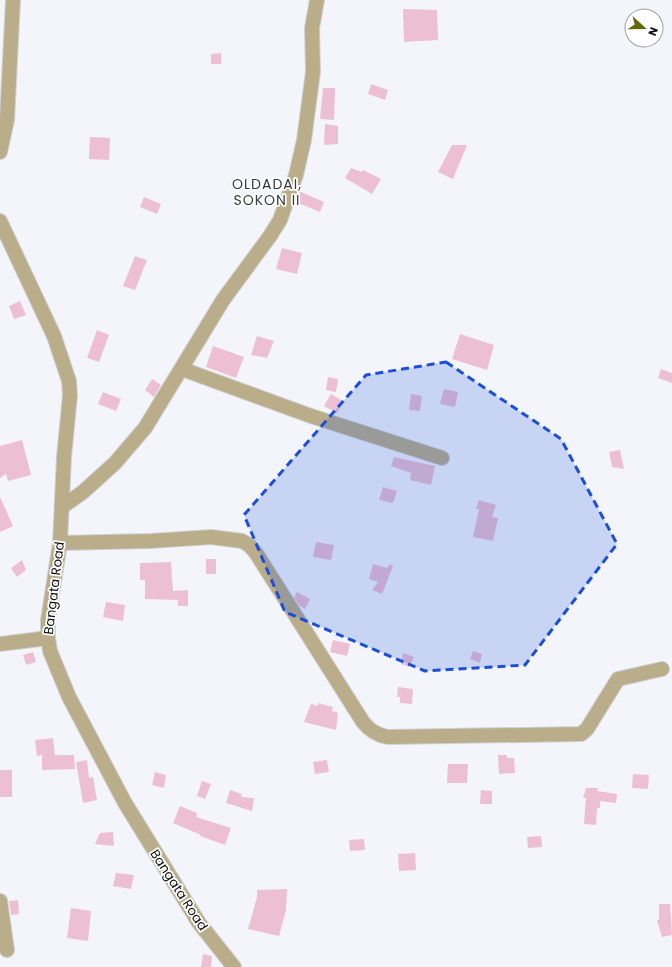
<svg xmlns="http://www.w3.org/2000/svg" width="672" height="967" font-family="Poppins,sans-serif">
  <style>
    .building { fill: #ecc0d2 }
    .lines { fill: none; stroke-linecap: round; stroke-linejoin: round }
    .minor-casing { stroke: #cfd0d5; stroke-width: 16 }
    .minor { stroke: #baad89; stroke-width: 14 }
    .marked { fill: #1d4ed8; fill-opacity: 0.2; stroke: #1d4ed8; stroke-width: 3; stroke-dasharray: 8 5; stroke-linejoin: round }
    .labels { text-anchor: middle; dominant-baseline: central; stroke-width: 3.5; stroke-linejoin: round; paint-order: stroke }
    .street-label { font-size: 13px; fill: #0f1011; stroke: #fff }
    .neighbourhood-label { font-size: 14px; letter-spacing: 1px; fill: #383a3e; stroke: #fff }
  </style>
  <rect width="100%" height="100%" fill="#f3f5fa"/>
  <g class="building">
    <path d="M 403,9 L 437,10 L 438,40 L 404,42 Z"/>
    <path d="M 221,53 L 221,64 L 211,64 L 211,54 Z"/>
    <path d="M 371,84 L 388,90 L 385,100 L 368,94 Z"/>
    <path d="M 323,88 L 335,88 L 334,120 L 320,119 Z"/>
    <path d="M 325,124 L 338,126 L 338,144 L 324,145 Z"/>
    <path d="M 90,137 L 110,138 L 109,160 L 89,159 Z"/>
    <path d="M 452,145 L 467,145 L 453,179 L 438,172 Z"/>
    <path d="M 351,168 L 362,172 L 363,170 L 381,179 L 372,194 L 345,178 Z"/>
    <path d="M 299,191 L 324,202 L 320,212 L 296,202 Z"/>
    <path d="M 144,197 L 161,204 L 157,214 L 140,207 Z"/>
    <path d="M 282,248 L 302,253 L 297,274 L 276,269 Z"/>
    <path d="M 135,256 L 147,260 L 135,290 L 123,286 Z"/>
    <path d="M 20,301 L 26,315 L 14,319 L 9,306 Z"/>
    <path d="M 97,330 L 109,335 L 99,362 L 87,358 Z"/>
    <path d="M 460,334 L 494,345 L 487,370 L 452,359 Z"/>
    <path d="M 257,336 L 274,341 L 267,358 L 251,355 Z"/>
    <path d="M 213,346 L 244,357 L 236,378 L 206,367 Z"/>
    <path d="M 661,369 L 672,373 L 672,383 L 658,378 Z"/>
    <path d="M 328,377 L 338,379 L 336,392 L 326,390 Z"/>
    <path d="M 152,379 L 161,385 L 154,397 L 145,390 Z"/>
    <path d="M 444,389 L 458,392 L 455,407 L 440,404 Z"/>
    <path d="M 103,392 L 121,399 L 116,411 L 98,404 Z"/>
    <path d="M 331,394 L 343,401 L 337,413 L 324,406 Z"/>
    <path d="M 411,394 L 422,396 L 420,411 L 409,410 Z"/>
    <path d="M 22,440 L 31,475 L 8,481 L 6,474 L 0,478 L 0,446 Z"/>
    <path d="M 620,450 L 624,469 L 612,467 L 609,452 Z"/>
    <path d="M 394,457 L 435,466 L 431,485 L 410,480 L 411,473 L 391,466 Z"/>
    <path d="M 383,487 L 397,491 L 393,503 L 379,500 Z"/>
    <path d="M 0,497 L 13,526 L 0,532 Z"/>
    <path d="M 479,500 L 496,505 L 492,517 L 498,518 L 493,541 L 473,537 L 479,509 L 476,509 Z"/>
    <path d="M 316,542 L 334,545 L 331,560 L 313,557 Z"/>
    <rect x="206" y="559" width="10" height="15"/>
    <path d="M 22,560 L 26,570 L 17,577 L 11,568 Z"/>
    <path d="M 171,562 L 173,591 L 188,590 L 188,606 L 178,606 L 178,600 L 145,599 L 145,580 L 140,580 L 140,563 Z"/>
    <path d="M 373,564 L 387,568 L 390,564 L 393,566 L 382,594 L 372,590 L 378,582 L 369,579 Z"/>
    <path d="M 297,592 L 310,599 L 305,609 L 300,606 L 294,598 Z"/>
    <path d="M 106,602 L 125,605 L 123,621 L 103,617 Z"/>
    <path d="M 333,640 L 350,644 L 347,656 L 330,652 Z"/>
    <path d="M 473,651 L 482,654 L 480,663 L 470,659 Z"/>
    <path d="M 33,652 L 36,662 L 26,665 L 23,655 Z"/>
    <path d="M 403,653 L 414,657 L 409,667 L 401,664 Z"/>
    <path d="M 398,687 L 413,689 L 412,704 L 400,703 L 400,697 L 397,697 Z"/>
    <path d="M 318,703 L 333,707 L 332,711 L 338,713 L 336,730 L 304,722 L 311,704 L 318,706 Z"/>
    <path d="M 53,738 L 55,755 L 74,755 L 75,769 L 42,770 L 42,755 L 37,756 L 35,740 Z"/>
    <path d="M 498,755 L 507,755 L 507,758 L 514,758 L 515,773 L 499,774 Z"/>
    <path d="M 87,760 L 89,778 L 93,777 L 97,800 L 83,803 L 76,762 Z"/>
    <path d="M 327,760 L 329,772 L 315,774 L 313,762 Z"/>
    <path d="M 448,764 L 468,764 L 467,783 L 447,783 Z"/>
    <rect x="0" y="770" width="12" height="27"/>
    <path d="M 155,772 L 166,775 L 164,788 L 152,785 Z"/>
    <path d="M 633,774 L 649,775 L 648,789 L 632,788 Z"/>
    <path d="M 202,781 L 211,784 L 205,799 L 197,796 Z"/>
    <path d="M 586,788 L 598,788 L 597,791 L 617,794 L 616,803 L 600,801 L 600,808 L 597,808 L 596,825 L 584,824 L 586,798 L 583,798 Z"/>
    <path d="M 230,790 L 242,794 L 241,797 L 254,798 L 252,811 L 226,803 Z"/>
    <path d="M 481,790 L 492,791 L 492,804 L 480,804 Z"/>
    <path d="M 180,806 L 197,813 L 196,817 L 231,828 L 225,845 L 200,836 L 201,835 L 173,823 Z"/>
    <path d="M 113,832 L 114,846 L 95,844 L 100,833 Z"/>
    <path d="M 541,836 L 542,847 L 528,848 L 527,837 Z"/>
    <path d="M 364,839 L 365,850 L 350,851 L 349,840 Z"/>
    <path d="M 415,853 L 416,870 L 399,871 L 398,854 Z"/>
    <path d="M 116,873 L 134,875 L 131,889 L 113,886 Z"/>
    <path d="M 287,889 L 286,910 L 279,936 L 248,929 L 257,897 L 257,890 Z"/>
    <path d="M 18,900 L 19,914 L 11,915 L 9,901 Z"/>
    <path d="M 659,904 L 670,904 L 672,935 L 662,937 L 657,920 L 659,920 Z"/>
    <path d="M 71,908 L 91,911 L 88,941 L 67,938 Z"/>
    <path d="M 203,954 L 212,956 L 211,967 L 201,967 Z"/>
  </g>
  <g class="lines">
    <g class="minor-casing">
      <g id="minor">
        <path d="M 0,152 L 7,120 L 13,0"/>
        <path d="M 0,221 L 54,336 L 69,381 L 70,395 L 64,457 L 60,543 L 48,620 L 48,638 L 50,651 L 69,697 L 125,803 L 199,923 L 234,967"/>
        <path d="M 182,369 L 311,416 L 442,458"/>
        <path d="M 62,507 L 83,492 L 115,463 L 145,428 L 223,300 L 270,236 L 280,220 L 296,175 L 304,140 L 313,72 L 312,28 L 317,0"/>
        <path d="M 60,543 L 151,541 L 211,537 L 242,541 L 249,545 L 256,553 L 363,722 C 370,731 377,735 388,737 L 581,734 L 587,729 L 618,679 L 662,669"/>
        <path d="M 0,644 L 48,638"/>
        <path d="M 0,901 L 7,950"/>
      </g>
    </g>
    <use href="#minor" class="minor"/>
  </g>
  <path class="marked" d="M 446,362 L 561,439 L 617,544 L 525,665 L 425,671 L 285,612 L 244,515 L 366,375 Z"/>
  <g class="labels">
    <g class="street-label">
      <text transform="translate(54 588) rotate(-83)">Bangata Road</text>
      <text transform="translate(179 890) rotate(57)">Bangata Road</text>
    </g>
    <g class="neighbourhood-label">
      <text x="267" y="184">OLDADAI,<tspan x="267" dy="16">SOKON II</tspan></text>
    </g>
  </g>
  <g transform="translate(644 28) rotate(111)"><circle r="19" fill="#ffffff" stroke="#9f9fa0"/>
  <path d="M0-3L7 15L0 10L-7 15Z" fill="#62680a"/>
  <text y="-6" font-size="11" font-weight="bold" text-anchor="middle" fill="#0f1011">N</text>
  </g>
</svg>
